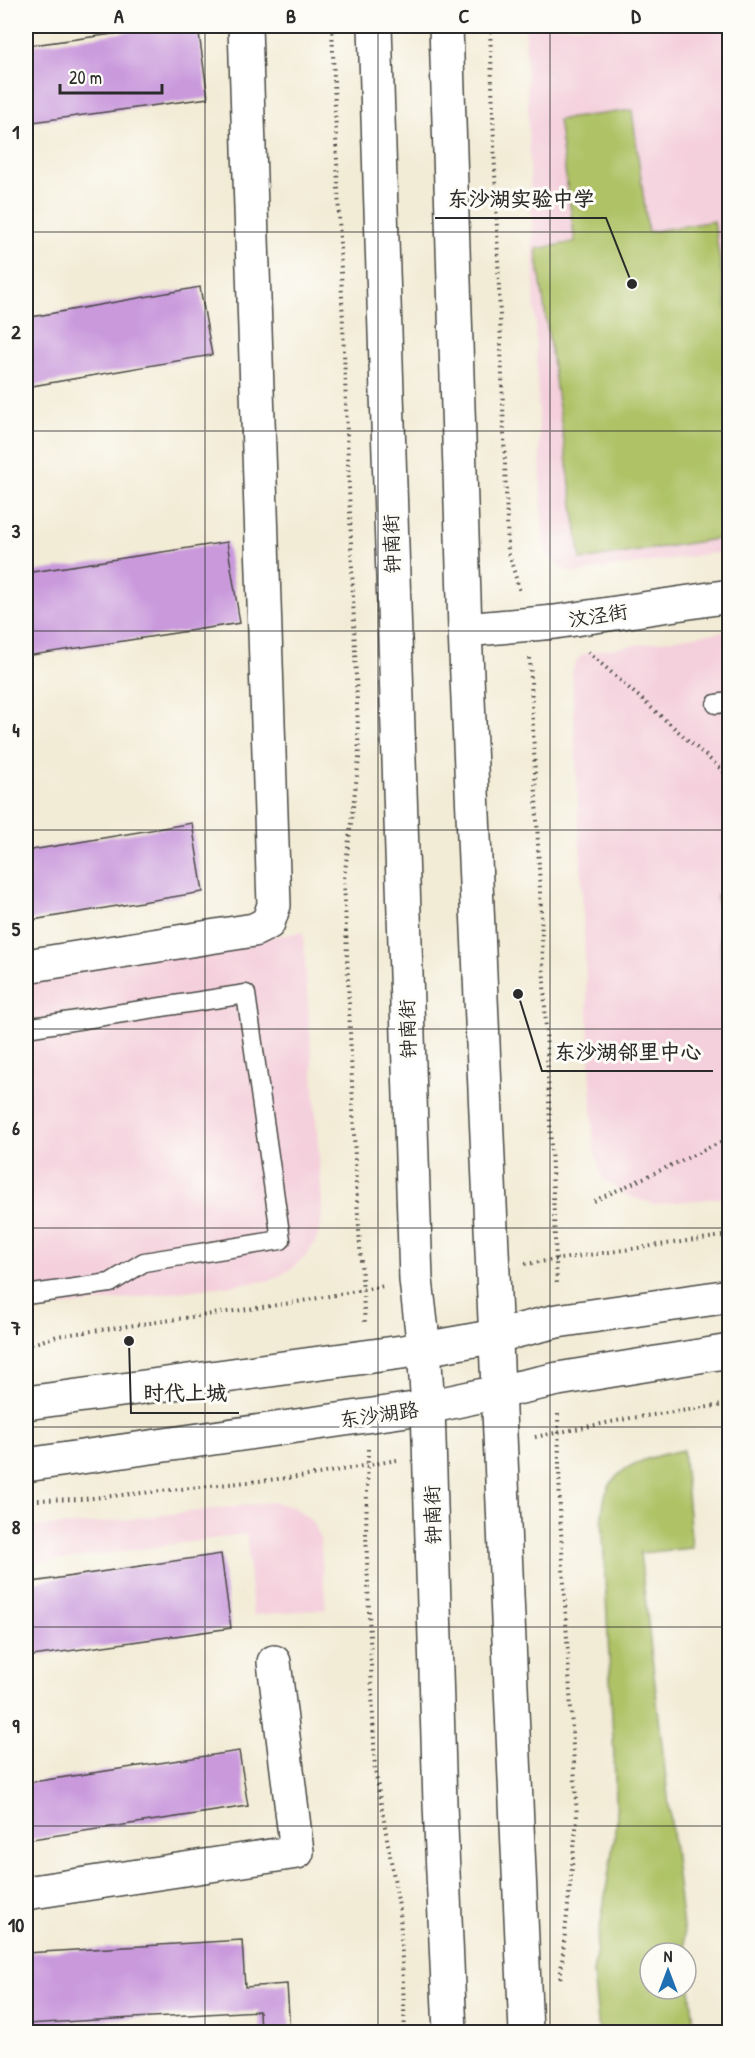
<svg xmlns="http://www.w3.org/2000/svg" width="755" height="2058" font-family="'Patrick Hand','LXGW WenKai TC',sans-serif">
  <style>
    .built { fill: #f4cfdc }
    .green { fill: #afc266; stroke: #6d7648; stroke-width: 1.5; fill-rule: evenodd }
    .building { fill: #c999dc }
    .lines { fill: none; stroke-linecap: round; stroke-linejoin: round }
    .service-casing { stroke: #494844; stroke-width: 21 }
    .minor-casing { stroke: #494844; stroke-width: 36 }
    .tertiary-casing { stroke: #494844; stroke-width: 36 }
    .secondary-casing { stroke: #494844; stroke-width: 36 }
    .primary-casing { stroke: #494844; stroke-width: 36 }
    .path { stroke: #494844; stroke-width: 4; stroke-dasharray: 1.5 4.5; stroke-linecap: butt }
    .service { stroke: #fff; stroke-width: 18 }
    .minor { stroke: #fff; stroke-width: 33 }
    .tertiary { stroke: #fff; stroke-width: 33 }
    .secondary { stroke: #fff; stroke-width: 33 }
    .primary { stroke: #fff; stroke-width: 33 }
    .grid { fill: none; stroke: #2b2b2b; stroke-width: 1.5; stroke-opacity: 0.55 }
    .labels { text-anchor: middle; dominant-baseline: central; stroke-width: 6; stroke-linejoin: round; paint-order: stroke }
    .street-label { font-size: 20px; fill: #2b2b2b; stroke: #fdfcf7 }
    .leader { fill: none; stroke: #2b2b2b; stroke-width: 2 }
    .callout-dot { fill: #2b2b2b; stroke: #fdfcf7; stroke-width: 2 }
    .callout-label { font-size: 21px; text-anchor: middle; font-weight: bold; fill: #2b2b2b; stroke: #fdfcf7; stroke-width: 6; stroke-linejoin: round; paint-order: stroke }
    .neatline { fill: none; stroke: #2b2b2b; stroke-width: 2 }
    .grid-label { font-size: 20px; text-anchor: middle; font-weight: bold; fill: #2b2b2b }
  </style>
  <rect width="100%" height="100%" fill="#fdfcf7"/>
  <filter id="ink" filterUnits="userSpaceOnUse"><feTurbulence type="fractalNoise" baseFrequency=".0167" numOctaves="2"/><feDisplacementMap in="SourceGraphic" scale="12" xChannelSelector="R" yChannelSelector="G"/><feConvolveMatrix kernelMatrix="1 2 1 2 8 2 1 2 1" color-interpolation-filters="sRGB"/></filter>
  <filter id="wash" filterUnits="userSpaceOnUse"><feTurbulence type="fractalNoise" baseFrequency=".008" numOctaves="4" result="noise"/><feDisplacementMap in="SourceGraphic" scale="24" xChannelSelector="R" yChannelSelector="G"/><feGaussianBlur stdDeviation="1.35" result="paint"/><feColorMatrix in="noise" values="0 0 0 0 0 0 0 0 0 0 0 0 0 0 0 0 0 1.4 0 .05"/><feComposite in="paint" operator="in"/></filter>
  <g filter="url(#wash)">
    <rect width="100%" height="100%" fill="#f2ebd5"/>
    <g class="built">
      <path d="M 525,26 L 729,26 L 729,551 L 573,573 L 561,568 L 549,557 L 543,542 Z"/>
      <path d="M 729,631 L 729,1197 L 654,1204 L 625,1195 L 602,1178 L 594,1148 L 572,673 L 576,661 L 584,654 L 595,651 Z"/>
      <path d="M 303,932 L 322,1201 L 321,1226 L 315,1243 L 305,1257 L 289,1270 L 272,1280 L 38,1310 L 26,1314 L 26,977 Z"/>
      <path d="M 272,1502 L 294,1507 L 314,1523 L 320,1539 L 326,1609 L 253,1615 L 246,1534 L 26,1565 L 26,1527 L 89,1524 Z"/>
    </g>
    <g class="green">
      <path d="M 632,110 L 648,232 L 714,221 L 729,323 L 729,537 L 581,560 L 536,249 L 575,242 L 558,120 Z"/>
      <path d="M 729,894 L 730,1058 L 729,1058 L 717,895 Z"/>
      <path d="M 683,1450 L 692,1548 L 640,1553 L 695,2032 L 599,2032 L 593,1973 L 617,1820 L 602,1514 C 603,1507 604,1497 607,1491 C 619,1462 656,1456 683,1450 ZM 650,1953 L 686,1953 L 686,1989 L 650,1989 Z"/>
    </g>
    <g id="blocks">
      <g class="building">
        <path d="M 171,26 L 198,26 L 208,98 L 26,123 L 26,46 Z"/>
        <path d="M 200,287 L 212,355 L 26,387 L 26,318 Z"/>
        <path d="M 227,542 L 240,623 L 26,656 L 26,573 Z"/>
        <path d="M 192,823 L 203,892 L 26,921 L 26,851 Z"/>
        <path d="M 221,1554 L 231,1628 L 26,1657 L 26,1583 Z"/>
        <path d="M 239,1751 L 248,1806 L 26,1840 L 26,1783 Z"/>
        <path d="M 242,1940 L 245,1987 L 287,1984 L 290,2032 L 260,2032 L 259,2011 L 26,2024 L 26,1953 Z"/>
      </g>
    </g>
  </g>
  <g filter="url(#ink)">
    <use href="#blocks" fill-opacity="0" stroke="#494844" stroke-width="1.5"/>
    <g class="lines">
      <g class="service-casing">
        <g id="service">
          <path d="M 716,704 L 730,702"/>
          <path d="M 26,1028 L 246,994 L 281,1240 L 144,1262 L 110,1283 L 26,1295"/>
        </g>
      </g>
      <g class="minor-casing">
        <g id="minor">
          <path d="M 26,966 L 254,930 L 268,923 L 274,905 L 245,26"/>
          <path d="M 26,1893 L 297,1852 L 274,1662"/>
        </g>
      </g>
      <g class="tertiary-casing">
        <path id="tertiary" d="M 465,630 L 555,622 L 730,596"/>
      </g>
      <g class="secondary-casing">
        <g id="secondary">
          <path d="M 26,1403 L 424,1349 L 496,1336 L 557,1321 L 730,1296"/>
          <path d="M 26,1465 L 428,1407 L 558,1379 L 730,1351"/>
        </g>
      </g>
      <g class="primary-casing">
        <g id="primary">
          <path d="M 375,26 L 416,1280 L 424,1349 L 428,1407 L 440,1804 L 450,2032"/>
          <path d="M 446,26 L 465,630 L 526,2032"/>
        </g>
      </g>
      <g class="path">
        <path d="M 332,26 L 359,759 L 344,879 L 356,1184 L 365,1325"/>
        <path d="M 490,26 L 508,551 L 520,592"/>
        <path d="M 588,652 L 730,777"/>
        <path d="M 530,658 L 557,1286"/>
        <path d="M 594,1201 L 730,1138"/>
        <path d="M 525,1264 L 730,1235"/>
        <path d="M 26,1346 L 57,1336 L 291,1303 L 384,1286"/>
        <path d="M 558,1414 L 560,1513 L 577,1819 L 560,1981"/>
        <path d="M 535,1437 L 631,1418 L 730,1404"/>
        <path d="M 368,1449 L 366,1533 L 375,1770 L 400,1912 L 405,2032"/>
        <path d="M 38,1500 L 83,1499 L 307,1476 L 397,1460"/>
      </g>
      <use href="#service" class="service"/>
      <use href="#minor" class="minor"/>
      <use href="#tertiary" class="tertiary"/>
      <use href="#secondary" class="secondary"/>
      <use href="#primary" class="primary"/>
    </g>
  </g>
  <path class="grid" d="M 205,26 L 205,2032M 378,26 L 378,2032M 550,26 L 550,2032M 26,232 L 730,232M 26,431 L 730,431M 26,631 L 730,631M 26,830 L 730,830M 26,1029 L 730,1029M 26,1228 L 730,1228M 26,1427 L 730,1427M 26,1627 L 730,1627M 26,1826 L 730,1826"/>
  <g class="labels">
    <g class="street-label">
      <text transform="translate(391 544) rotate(-92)">钟南街</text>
      <text transform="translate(598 615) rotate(-9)">汶泾街</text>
      <text transform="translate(407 1029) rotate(-92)">钟南街</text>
      <text transform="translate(379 1414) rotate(-8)">东沙湖路</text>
      <text transform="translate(432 1515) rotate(-92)">钟南街</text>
    </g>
  </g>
  <path class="leader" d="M632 284L606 218H435M518 994L542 1071H713M129 1341L131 1413H239"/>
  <g class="callout-dot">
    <circle cx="632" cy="284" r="6"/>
    <circle cx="518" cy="994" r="6"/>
    <circle cx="129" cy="1341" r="6"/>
  </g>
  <g class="callout-label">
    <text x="521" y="206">东沙湖实验中学</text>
    <text x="628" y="1059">东沙湖邻里中心</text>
    <text x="185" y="1400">时代上城</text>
  </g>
  <rect width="755" height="2058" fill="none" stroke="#fdfcf7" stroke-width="66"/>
  <g transform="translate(668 1971)"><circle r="28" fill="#fdfcf7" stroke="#a9a8a5" stroke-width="1.5"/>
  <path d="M0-4.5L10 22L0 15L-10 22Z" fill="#1f6fb2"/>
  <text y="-9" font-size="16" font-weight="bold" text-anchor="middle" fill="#2b2b2b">N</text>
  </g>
  <path d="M60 84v9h102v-9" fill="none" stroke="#2b2b2b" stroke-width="3"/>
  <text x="69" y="84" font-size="18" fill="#2b2b2b" stroke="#fdfcf7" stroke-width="4.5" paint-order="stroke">20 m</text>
  <rect x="33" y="33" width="689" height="1992" class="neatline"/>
  <g class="grid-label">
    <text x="119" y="23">A</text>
    <text x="291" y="23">B</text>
    <text x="464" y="23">C</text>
    <text x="636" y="23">D</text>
    <text x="16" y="139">1</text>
    <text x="16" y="339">2</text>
    <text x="16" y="538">3</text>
    <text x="16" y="737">4</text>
    <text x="16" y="936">5</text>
    <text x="16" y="1135">6</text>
    <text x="16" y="1335">7</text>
    <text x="16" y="1534">8</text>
    <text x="16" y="1733">9</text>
    <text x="16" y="1932">10</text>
  </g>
</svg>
